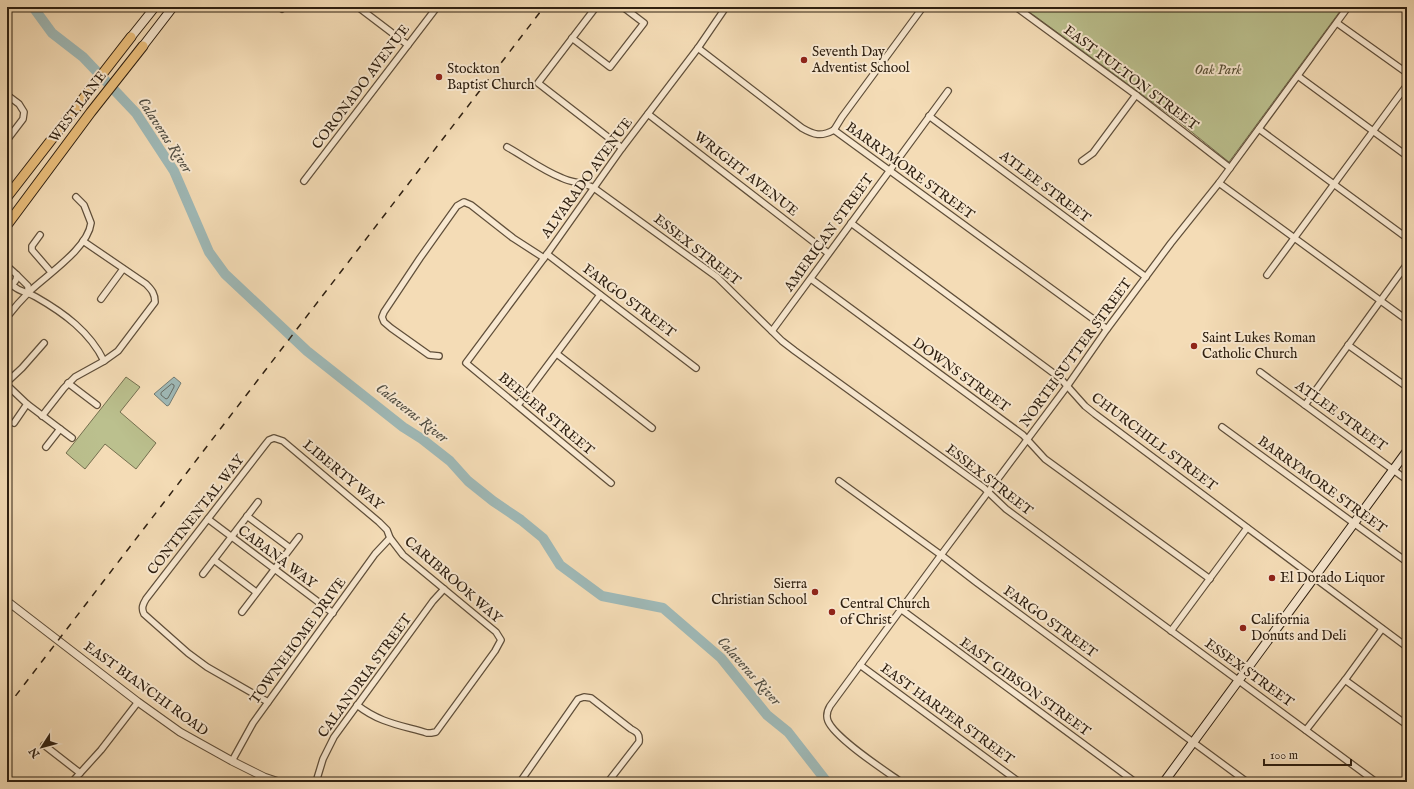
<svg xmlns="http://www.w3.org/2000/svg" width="1414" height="789" font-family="'IM FELL English',serif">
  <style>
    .green { fill: #bbc08e; stroke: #757050 }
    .water { fill: #9fb9b7; stroke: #727c75 }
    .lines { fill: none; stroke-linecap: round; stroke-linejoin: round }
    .shore { stroke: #676c64; stroke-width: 1 }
    .river { stroke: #9fb9b7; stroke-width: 10 }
    .minor-casing { stroke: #604f3a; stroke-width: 8 }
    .tertiary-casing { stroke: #604f3a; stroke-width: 9 }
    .secondary-casing { stroke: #2f2011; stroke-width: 10 }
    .primary-casing { stroke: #2f2011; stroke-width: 11 }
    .minor { stroke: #f8e8d0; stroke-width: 5.5 }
    .tertiary { stroke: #f8e8d0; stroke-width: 7 }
    .secondary { stroke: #f8e8d0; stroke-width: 8 }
    .primary { stroke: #eabe7b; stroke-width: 9 }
    .rail { stroke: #2f2011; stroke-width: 1.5; stroke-dasharray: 7 7; stroke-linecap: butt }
    .poi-dot { fill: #8f2418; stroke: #f8e8d0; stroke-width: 1.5 }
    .labels { text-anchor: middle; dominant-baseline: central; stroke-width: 4; stroke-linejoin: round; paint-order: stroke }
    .poi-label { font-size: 14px; fill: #2f2011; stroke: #f8e8d0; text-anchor: start }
    .park-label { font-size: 14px; font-style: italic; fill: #595036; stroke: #f8e8d0 }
    .street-label { font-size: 14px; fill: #2f2011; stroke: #f8e8d0 }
    .water-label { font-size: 15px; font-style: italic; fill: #514e43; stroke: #f8e8d0 }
  </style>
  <rect width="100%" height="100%" fill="#f4dcb6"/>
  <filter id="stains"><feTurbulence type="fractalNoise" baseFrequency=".005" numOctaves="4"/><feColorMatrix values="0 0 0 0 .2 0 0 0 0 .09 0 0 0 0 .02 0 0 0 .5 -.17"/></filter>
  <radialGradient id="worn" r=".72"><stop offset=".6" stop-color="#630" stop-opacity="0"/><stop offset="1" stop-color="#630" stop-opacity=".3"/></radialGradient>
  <g class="green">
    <path d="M 1021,7 L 1343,7 L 1229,162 L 1178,121 L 1035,16 Z"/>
    <path d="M 126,377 L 140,387 L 120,412 L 156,443 L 136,469 L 105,444 L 85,469 L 66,453 Z"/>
  </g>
  <path class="water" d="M 174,377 L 181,383 L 169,405 L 167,406 L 154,394 Z"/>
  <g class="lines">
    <path class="shore" d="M 172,384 L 174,385 L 174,387 L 168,398 L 166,399 L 161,395 L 161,393 Z"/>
    <path class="river" d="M 33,7 L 52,33 L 83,57 L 136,113 L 174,171 L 209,252 L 225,274 L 307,351 L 403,427 L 422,439 L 450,461 L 468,481 L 493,501 L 521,520 L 543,538 L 560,565 L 602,596 L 663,608 L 721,658 L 767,715 L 788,732 L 827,782"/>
    <g class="minor-casing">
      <g id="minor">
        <path d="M 358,7 L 408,45"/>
        <path d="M 596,7 L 538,83 L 622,148"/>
        <path d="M 1016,7 L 1136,95 L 1230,168"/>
        <path d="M 282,9 L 284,7"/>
        <path d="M 1337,23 L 1407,73"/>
        <path d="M 572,38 L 610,67 L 644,23 L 623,7"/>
        <path d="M 698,48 L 802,128 C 814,135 821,137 834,130"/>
        <path d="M 1298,76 L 1407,156"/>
        <path d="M 7,95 L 19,104 L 24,112 L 23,119 L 7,140"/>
        <path d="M 648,114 L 828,253"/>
        <path d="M 929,116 L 1146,277"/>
        <path d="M 1259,129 L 1407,238"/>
        <path d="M 834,130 L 1107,329"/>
        <path d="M 834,130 L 842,117 L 923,7"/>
        <path d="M 507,147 C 525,157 542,170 562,178 C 572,183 583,182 594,188 L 717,277 L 782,341 L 795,351 L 984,488 L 1006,509 L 1376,782"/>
        <path d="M 1082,161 L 1093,153 L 1136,95"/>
        <path d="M 304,181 L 437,7"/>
        <path d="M 1219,183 L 1407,320"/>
        <path d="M 851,223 L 1060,378 L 1085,406 L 1095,414 L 1407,647"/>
        <path d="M 40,235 L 32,246 L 32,250 L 51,272"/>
        <path d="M 547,254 L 696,368"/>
        <path d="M 7,266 L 17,275 L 16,280 L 12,285 L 7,283"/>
        <path d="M 17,275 L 28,286 L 28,292"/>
        <path d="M 1267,275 L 1407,85"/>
        <path d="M 811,279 L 1023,435 L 1045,459 L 1210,579"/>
        <path d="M 12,285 C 21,293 26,291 36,297 C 64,313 90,332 104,361"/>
        <path d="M 101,299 L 123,269"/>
        <path d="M 7,317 C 14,308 22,299 30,291 C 48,274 88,248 91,223 L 84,205 L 76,197"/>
        <path d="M 772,331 L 948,91"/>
        <path d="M 1348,345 L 1407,387"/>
        <path d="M 557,354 L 652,428"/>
        <path d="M 439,356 L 429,355 L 391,328 L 384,322 L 382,317 L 384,312 L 420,258 L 457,206 L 464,202 L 471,205 L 513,238 L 544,258"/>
        <path d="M 1260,372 L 1407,480"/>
        <path d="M 7,382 L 22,368 L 44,343"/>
        <path d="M 68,383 L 97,405"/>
        <path d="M 7,385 L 27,404 L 72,438"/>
        <path d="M 518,405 L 600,295"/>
        <path d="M 1305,405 L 1407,264"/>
        <path d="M 42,416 L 64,388 L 75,377 L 104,361 L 118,351 L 155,302 C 155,294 152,290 146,284 L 83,241"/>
        <path d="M 14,423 L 27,404"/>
        <path d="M 1222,427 L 1407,562"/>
        <path d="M 46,447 L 60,429"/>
        <path d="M 839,481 L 941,555 L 976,582 L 1247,782"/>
        <path d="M 611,483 L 466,363 L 547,254 L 622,148 L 698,48 L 726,7"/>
        <path d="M 247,516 L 290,548"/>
        <path d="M 208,519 L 333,613"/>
        <path d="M 214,560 L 256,592"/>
        <path d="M 203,574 L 258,502"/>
        <path d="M 902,610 L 1135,782"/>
        <path d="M 242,612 L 299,537"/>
        <path d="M 1171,631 L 1247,528"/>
        <path d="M 860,665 L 1019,782"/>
        <path d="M 1345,680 L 1407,725"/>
        <path d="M 268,702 L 207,667 L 188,653 L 144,614 C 141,608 143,604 146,599 L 265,445 L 269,440 L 274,438 L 283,441 L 379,522 L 387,530 L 390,538 L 403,555 L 496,632 L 501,640 L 495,651 L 436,732 L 431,733 L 427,733 C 400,725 380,723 357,705"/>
        <path d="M 1306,730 L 1345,680 L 1382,629"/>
        <path d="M 44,745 L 80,773"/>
        <path d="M 232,761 L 253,723 L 375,554 L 390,538"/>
        <path d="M 72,782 L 101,750 L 138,702"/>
        <path d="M 316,782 L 323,759 L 334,737 L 433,601 L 444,589"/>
        <path d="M 520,782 L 578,699 L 584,697 L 591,698 L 631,729 C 637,732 640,734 639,742 L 608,782"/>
        <path d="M 901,782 C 884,770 835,738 828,721 C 826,716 827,711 830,706 L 941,555 L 1068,385 L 1107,329 L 1171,243 L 1219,183 L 1348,7"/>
      </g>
    </g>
    <g class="tertiary-casing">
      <path id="tertiary" d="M 7,601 L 138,702 L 180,732 L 232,761 L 264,777 L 279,782"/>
    </g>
    <g class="secondary-casing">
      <g id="secondary">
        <path d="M 131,37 L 155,7"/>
        <path d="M 143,46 L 173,7"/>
        <path d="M 1164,782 L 1407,451"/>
      </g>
    </g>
    <g class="primary-casing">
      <g id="primary">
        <path d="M 7,197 L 131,37"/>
        <path d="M 7,225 L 91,112 L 143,46"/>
      </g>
    </g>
    <use href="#minor" class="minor"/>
    <use href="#tertiary" class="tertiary"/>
    <use href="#secondary" class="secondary"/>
    <use href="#primary" class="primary"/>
    <path class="rail" d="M 7,707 L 544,7"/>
  </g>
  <g class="poi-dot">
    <circle cx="804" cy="60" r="4"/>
    <circle cx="439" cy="77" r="4"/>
    <circle cx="1194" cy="346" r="4"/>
    <circle cx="1272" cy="578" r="4"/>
    <circle cx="815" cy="592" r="4"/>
    <circle cx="832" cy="612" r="4"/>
    <circle cx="1243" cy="628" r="4"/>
  </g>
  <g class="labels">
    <g class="poi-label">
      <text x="812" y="52">Seventh Day<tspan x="812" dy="16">Adventist School</tspan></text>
      <text x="447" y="69">Stockton<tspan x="447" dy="16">Baptist Church</tspan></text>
      <text x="1202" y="338">Saint Lukes Roman<tspan x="1202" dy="16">Catholic Church</tspan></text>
      <text x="1280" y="578">El Dorado Liquor</text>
      <text x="807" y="584" text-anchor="end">Sierra<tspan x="807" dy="16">Christian School</tspan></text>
      <text x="840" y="604">Central Church<tspan x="840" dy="16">of Christ</tspan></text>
      <text x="1251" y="620">California<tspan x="1251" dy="16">Donuts and Deli</tspan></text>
    </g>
    <g class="park-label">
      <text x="1218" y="70">Oak Park</text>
    </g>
    <g class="street-label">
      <text transform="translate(1131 78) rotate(37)">EAST FULTON STREET</text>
      <text transform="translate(361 87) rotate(-53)">CORONADO AVENUE</text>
      <text transform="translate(78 107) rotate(-53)">WEST LANE</text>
      <text transform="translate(910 171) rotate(36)">BARRYMORE STREET</text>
      <text transform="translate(746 174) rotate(38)">WRIGHT AVENUE</text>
      <text transform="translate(587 178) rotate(-54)">ALVARADO AVENUE</text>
      <text transform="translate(1045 187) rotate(37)">ATLEE STREET</text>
      <text transform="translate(829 233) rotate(-54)">AMERICAN STREET</text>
      <text transform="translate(697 250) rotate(38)">ESSEX STREET</text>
      <text transform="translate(629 301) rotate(37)">FARGO STREET</text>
      <text transform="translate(1076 353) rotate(-54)">NORTH SUTTER STREET</text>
      <text transform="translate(961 375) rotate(36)">DOWNS STREET</text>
      <text transform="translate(546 414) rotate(40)">BEELER STREET</text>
      <text transform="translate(1341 416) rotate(36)">ATLEE STREET</text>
      <text transform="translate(1154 442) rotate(37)">CHURCHILL STREET</text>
      <text transform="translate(343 475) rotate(40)">LIBERTY WAY</text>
      <text transform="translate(989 480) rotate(38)">ESSEX STREET</text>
      <text transform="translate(1322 485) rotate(36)">BARRYMORE STREET</text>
      <text transform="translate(196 515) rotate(-52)">CONTINENTAL WAY</text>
      <text transform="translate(277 557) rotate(37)">CABANA WAY</text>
      <text transform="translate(453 580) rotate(41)">CARIBROOK WAY</text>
      <text transform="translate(1050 622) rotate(36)">FARGO STREET</text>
      <text transform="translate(298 641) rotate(-54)">TOWNEHOME DRIVE</text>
      <text transform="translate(1249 673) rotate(36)">ESSEX STREET</text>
      <text transform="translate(365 676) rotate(-54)">CALANDRIA STREET</text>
      <text transform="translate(1025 687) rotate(36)">EAST GIBSON STREET</text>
      <text transform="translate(146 689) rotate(36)">EAST BIANCHI ROAD</text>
      <text transform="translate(947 714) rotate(36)">EAST HARPER STREET</text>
    </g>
    <g class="water-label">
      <text transform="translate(165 135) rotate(57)">Calaveras River</text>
      <text transform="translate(412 413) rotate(38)">Calaveras River</text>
      <text transform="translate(749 671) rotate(48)">Calaveras River</text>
    </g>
  </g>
  <rect width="1414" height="789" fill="none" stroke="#f4dcb6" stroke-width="24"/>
  <rect x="8" y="8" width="1398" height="773" fill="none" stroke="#2f2011" stroke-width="2"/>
  <rect x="12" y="12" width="1390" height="765" fill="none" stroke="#2f2011"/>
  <g transform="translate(42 747) rotate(234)" stroke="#f8e8d0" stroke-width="3" paint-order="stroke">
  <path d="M0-3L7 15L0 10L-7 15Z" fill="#2f2011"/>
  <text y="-6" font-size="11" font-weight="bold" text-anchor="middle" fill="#2f2011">N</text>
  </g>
  <path d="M1264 759v6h87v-6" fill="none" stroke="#2f2011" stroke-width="2"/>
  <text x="1270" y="759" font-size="12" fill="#2f2011" stroke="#f8e8d0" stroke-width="3" paint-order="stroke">100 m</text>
  <rect width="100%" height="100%" filter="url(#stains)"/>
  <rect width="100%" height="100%" fill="url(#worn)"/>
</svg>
